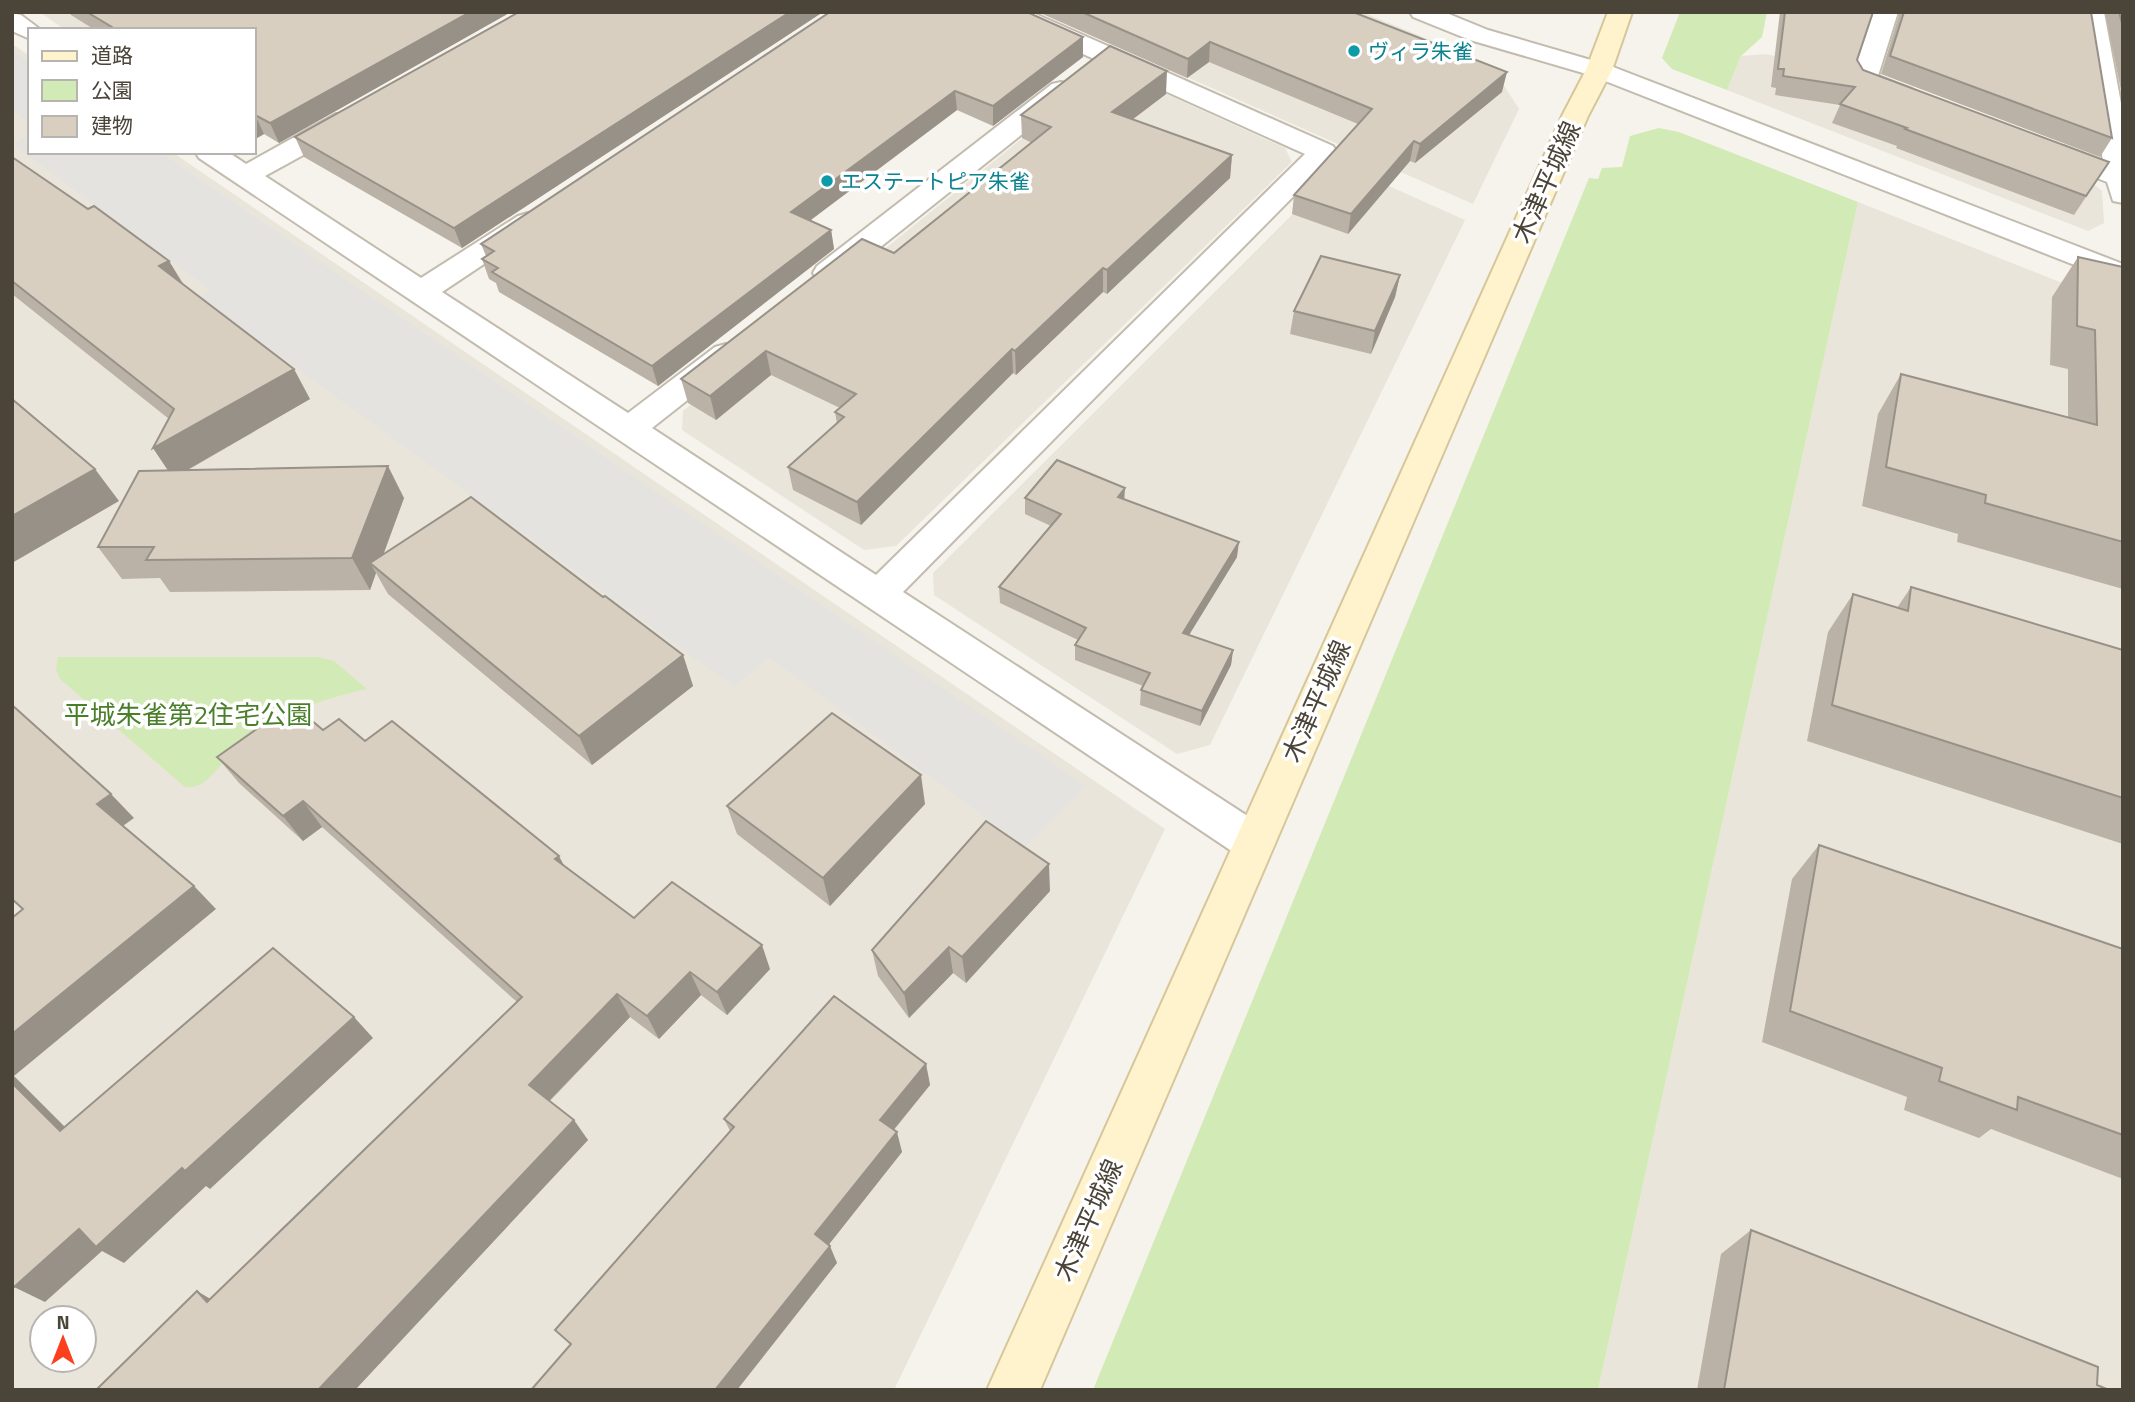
<svg xmlns="http://www.w3.org/2000/svg" width="2135" height="1402" font-family="'Titillium Web','Noto Sans JP',sans-serif">
  <style>
    .residential { fill: #eae5da; fill-rule: evenodd }
    .green { fill: #d2eab5 }
    .parking { fill: #e5e3e0 }
    .lines { fill: none; stroke-linecap: round; stroke-linejoin: round }
    .minor-casing { stroke: #c2bbae; stroke-width: 4 }
    .tertiary-casing { stroke: #c2bbae; stroke-width: 4 }
    .secondary-casing { stroke: #d6c79b; stroke-width: 4 }
    .minor { fill: #fff; fill-rule: evenodd }
    .tertiary { fill: #fff; fill-rule: evenodd }
    .secondary { fill: #fff3cd; fill-rule: evenodd }
    .wall { fill: #bab2a6 }
    .shaded-wall { fill: #979187 }
    .building { fill: #d8cfc1; stroke: #979187; stroke-width: 2 }
    .culture-dot { fill: #0f9aa8; stroke: #fff; stroke-width: 2.5 }
    .labels { text-anchor: middle; dominant-baseline: central; stroke-width: 7; stroke-linejoin: round; paint-order: stroke }
    .far-culture-label { font-size: 21px; fill: #0d838f; stroke: #fff; text-anchor: start }
    .street-label { font-size: 26px; fill: #4b4439; stroke: #fff }
    .park-label { font-size: 26px; fill: #4a7f2a; stroke: #fff }
  </style>
  <rect width="100%" height="100%" fill="#f6f3ec"/>
  <g class="residential">
    <path d="M 40,12 L 207,12 L 172,30 L 65,30 Z"/>
    <path d="M 1040,12 L 1362,12 L 1491,65 L 1519,109 L 1473,204 Z"/>
    <path d="M 12,44 L 30,56 L 30,152 L 172,152 L 1165,829 L 894,1390 L 12,1390 ZM 42,1318 L 84,1318 L 84,1360 L 42,1360 Z"/>
    <path d="M 1766,54 L 1843,70 L 2079,172 L 2102,191 L 2104,223 L 2088,231 L 1727,90 L 1741,56 Z"/>
    <path d="M 1124,75 L 1285,148 L 1292,162 L 896,546 L 864,550 L 682,430 L 683,411 L 1096,79 Z"/>
    <path d="M 1342,165 L 1465,220 L 1210,745 L 1177,754 L 934,595 L 933,573 Z"/>
    <path d="M 1858,202 L 2123,307 L 2123,1390 L 1598,1390 Z"/>
  </g>
  <g class="green">
    <path d="M 1680,12 L 1767,12 L 1762,37 L 1741,56 L 1727,90 L 1672,69 L 1662,58 Z"/>
    <path d="M 1659,128 L 1679,132 L 1858,202 L 1598,1390 L 1093,1390 L 1589,178 L 1598,179 L 1602,168 L 1622,167 L 1630,136 Z"/>
    <path d="M 58,657 L 318,657 L 334,661 L 367,689 C 316,700 275,717 235,750 C 219,763 208,790 185,787 L 60,679 L 56,670 Z"/>
  </g>
  <g class="parking">
    <path d="M 12,51 L 30,63 L 30,123 L 12,110 Z"/>
    <path d="M 30,135 L 30,152 L 160,152 L 1086,786 L 1025,847 L 770,658 L 734,687 L 200,298 L 210,290 L 12,144 Z"/>
  </g>
  <g class="lines">
    <g class="minor-casing">
      <g id="minor">
        <path d="M 998,12 L 1031,12 L 1333,146 L 1337,152 L 903,592 L 1269,830 L 1275,843 L 1269,856 L 1254,861 L 1239,856 L 199,158 L 195,152 L 228,152 L 246,164 L 336,114 L 356,114 L 359,120 L 356,126 L 265,176 L 421,278 L 518,216 L 528,213 L 538,216 L 542,222 L 538,228 L 442,292 L 628,413 L 715,347 L 726,344 L 737,347 L 742,354 L 737,361 L 652,428 L 876,575 L 1305,154 L 1001,17 Z"/>
        <path d="M 1874,12 L 1898,12 L 1878,76 L 1912,89 L 1916,95 L 1912,101 L 1894,101 L 1855,86 L 1851,80 Z"/>
        <path d="M 2080,12 L 2104,12 L 2123,114 L 2123,203 L 2113,201 L 2107,182 L 2044,158 L 2040,152 L 2044,146 L 2064,146 L 2103,161 Z"/>
        <path d="M 12,13 L 21,15 L 41,30 L 30,30 L 30,39 L 12,31 Z"/>
        <path d="M 1061,82 L 1070,84 L 1074,90 L 1070,96 L 839,280 L 828,282 L 817,280 L 813,273 L 817,266 L 1052,84 Z"/>
      </g>
    </g>
    <g class="tertiary-casing">
      <path id="tertiary" d="M 1410,12 L 1444,12 L 1488,30 L 1608,65 L 2123,264 L 2123,284 L 1590,75 L 1470,40 L 1413,17 Z"/>
    </g>
    <g class="secondary-casing">
      <path id="secondary" d="M 1608,12 L 1632,12 L 1612,70 L 1588,116 L 1040,1390 L 987,1390 L 1562,116 L 1586,70 Z"/>
    </g>
    <use href="#minor" class="minor"/>
    <use href="#tertiary" class="tertiary"/>
    <use href="#secondary" class="secondary"/>
  </g>
  <g class="wall">
    <path d="M 69,12 L 201,12 L 200,13 L 511,12 L 279,143 L 264,134 L 257,138 L 254,136 L 254,30 L 95,30 L 71,15 Z"/>
    <path d="M 519,12 L 823,12 L 462,248 L 304,157 L 295,137 Z"/>
    <path d="M 1038,12 L 1353,12 L 1502,92 L 1415,163 L 1410,161 L 1348,234 L 1292,214 L 1294,195 L 1358,124 L 1209,62 L 1187,78 Z"/>
    <path d="M 1780,12 L 1873,12 L 1857,60 L 1863,70 L 2109,162 L 2074,215 L 1896,148 L 1897,146 L 1832,123 L 1840,105 L 1775,95 L 1776,88 L 1771,87 Z"/>
    <path d="M 1900,12 L 2091,12 L 2112,138 L 2100,157 L 1881,74 Z"/>
    <path d="M 2105,12 L 2123,12 L 2123,100 Z"/>
    <path d="M 1083,37 L 1083,57 L 993,126 L 957,110 L 810,220 L 831,230 L 834,249 L 658,386 L 499,292 L 496,283 L 489,279 L 482,259 L 486,256 L 481,244 Z"/>
    <path d="M 1166,94 L 1133,119 L 1232,155 L 1230,178 L 1107,294 L 1103,292 L 1016,375 L 1013,373 L 861,525 L 793,490 L 788,467 L 837,424 L 835,412 L 840,408 L 771,375 L 716,420 L 688,403 L 681,379 L 894,253 L 1032,143 L 1022,138 L 1021,115 Z"/>
    <path d="M 12,157 L 88,209 L 169,261 L 184,285 L 310,399 L 188,470 L 404,498 L 383,555 L 603,597 L 683,655 L 693,686 L 592,765 L 388,594 L 376,573 L 370,590 L 170,592 L 160,578 L 122,579 L 98,547 L 168,470 L 153,448 L 169,419 L 12,294 Z"/>
    <path d="M 2078,257 L 2123,267 L 2123,589 L 1957,542 L 1958,534 L 1862,506 L 1878,414 L 1901,374 L 2068,417 L 2068,369 L 2050,365 L 2052,297 Z"/>
    <path d="M 1400,275 L 1395,297 L 1371,354 L 1290,334 L 1294,311 Z"/>
    <path d="M 1025,498 L 1125,499 L 1237,557 L 1189,635 L 1233,650 L 1231,665 L 1200,726 L 1140,705 L 1141,690 L 1143,686 L 1075,660 L 1075,645 L 1078,640 L 1000,603 L 999,587 L 1051,526 L 1025,514 Z"/>
    <path d="M 1911,587 L 2123,650 L 2123,844 L 1807,741 L 1828,632 L 1853,594 L 1897,608 Z"/>
    <path d="M 323,730 L 365,741 L 564,866 L 634,918 L 770,969 L 727,1015 L 701,995 L 659,1039 L 630,1017 L 550,1101 L 588,1140 L 355,1390 L 197,1291 L 210,1299 L 517,1002 L 322,827 L 303,841 L 239,783 L 217,757 Z"/>
    <path d="M 925,804 L 830,906 L 737,834 L 727,806 Z"/>
    <path d="M 1819,845 L 2123,949 L 2123,1179 L 1991,1129 L 1979,1138 L 1904,1110 L 1907,1097 L 1762,1042 L 1792,879 Z"/>
    <path d="M 1050,891 L 966,983 L 953,973 L 909,1018 L 878,976 L 872,950 Z"/>
    <path d="M 926,1064 L 930,1085 L 894,1130 L 902,1152 L 828,1245 L 837,1263 L 571,1344 L 730,1131 L 724,1119 Z"/>
    <path d="M 1751,1230 L 2097,1385 L 2109,1390 L 1697,1390 L 1721,1254 Z"/>
  </g>
  <g class="shaded-wall">
    <path d="M 470,12 L 511,12 L 279,143 L 270,123 Z"/>
    <path d="M 790,12 L 823,12 L 462,248 L 454,228 Z"/>
    <path d="M 1083,37 L 1083,57 L 993,126 L 993,106 Z"/>
    <path d="M 1210,42 L 1209,62 L 1187,78 L 1188,59 Z"/>
    <path d="M 1167,71 L 1166,94 L 1112,135 L 1112,112 Z"/>
    <path d="M 1507,72 L 1502,92 L 1415,163 L 1420,144 Z"/>
    <path d="M 955,91 L 957,110 L 795,232 L 791,212 Z"/>
    <path d="M 254,115 L 255,115 L 264,134 L 257,138 L 254,132 Z"/>
    <path d="M 1414,141 L 1410,161 L 1348,234 L 1351,214 Z"/>
    <path d="M 1232,155 L 1230,178 L 1107,294 L 1107,270 Z"/>
    <path d="M 831,230 L 834,249 L 658,386 L 652,366 Z"/>
    <path d="M 169,261 L 187,291 L 159,266 Z"/>
    <path d="M 1103,268 L 1103,292 L 1016,375 L 1015,351 Z"/>
    <path d="M 1400,275 L 1395,297 L 1371,354 L 1375,331 Z"/>
    <path d="M 1012,349 L 1013,373 L 861,525 L 857,502 Z"/>
    <path d="M 766,351 L 771,375 L 716,420 L 710,396 Z"/>
    <path d="M 294,369 L 310,399 L 173,478 L 153,448 Z"/>
    <path d="M 388,466 L 404,498 L 378,569 L 370,563 L 376,573 L 370,590 L 352,558 Z"/>
    <path d="M 95,469 L 119,501 L 12,563 L 12,516 Z"/>
    <path d="M 1125,488 L 1124,504 L 1118,497 Z"/>
    <path d="M 1239,542 L 1237,557 L 1181,648 L 1183,633 Z"/>
    <path d="M 1233,650 L 1231,665 L 1200,726 L 1202,711 Z"/>
    <path d="M 683,655 L 693,686 L 592,765 L 579,736 Z"/>
    <path d="M 921,775 L 925,804 L 830,906 L 823,878 Z"/>
    <path d="M 111,794 L 134,818 L 120,828 L 97,804 Z"/>
    <path d="M 303,801 L 322,827 L 303,841 L 283,816 Z"/>
    <path d="M 559,856 L 572,881 L 555,859 Z"/>
    <path d="M 1049,864 L 1050,891 L 966,983 L 962,957 Z"/>
    <path d="M 194,886 L 216,909 L 14,1076 L 88,1150 L 60,1131 L 12,1083 L 12,1034 Z"/>
    <path d="M 762,945 L 770,969 L 727,1015 L 717,992 Z"/>
    <path d="M 949,947 L 953,973 L 909,1018 L 904,993 Z"/>
    <path d="M 690,972 L 701,995 L 659,1039 L 647,1016 Z"/>
    <path d="M 617,994 L 630,1017 L 545,1105 L 529,1085 Z"/>
    <path d="M 354,1017 L 373,1038 L 210,1189 L 206,1186 L 124,1263 L 102,1251 L 45,1302 L 14,1287 L 12,1289 L 12,1273 L 79,1229 Z"/>
    <path d="M 926,1064 L 930,1085 L 885,1140 L 880,1120 Z"/>
    <path d="M 574,1120 L 588,1140 L 355,1390 L 318,1390 Z"/>
    <path d="M 897,1132 L 902,1152 L 823,1252 L 815,1234 Z"/>
    <path d="M 830,1246 L 837,1263 L 737,1390 L 715,1390 Z"/>
    <path d="M 197,1291 L 224,1307 L 207,1302 Z"/>
  </g>
  <g class="building">
    <path d="M 87,12 L 203,13 L 470,12 L 270,123 L 255,115 L 254,115 L 254,30 L 117,30 Z"/>
    <path d="M 519,12 L 790,12 L 454,228 L 295,137 Z"/>
    <path d="M 830,12 L 1027,12 L 1083,37 L 993,106 L 955,91 L 791,212 L 831,230 L 652,366 L 492,272 L 498,268 L 482,259 L 494,251 L 481,244 Z"/>
    <path d="M 1082,12 L 1353,12 L 1507,72 L 1420,144 L 1414,141 L 1351,214 L 1294,195 L 1372,109 L 1210,42 L 1188,59 Z"/>
    <path d="M 1785,12 L 1873,12 L 1857,60 L 1863,70 L 2109,162 L 2086,196 L 1905,129 L 1907,128 L 1840,104 L 1855,87 L 1783,76 L 1784,69 L 1778,69 Z"/>
    <path d="M 1904,12 L 2091,12 L 2112,138 L 1890,56 Z"/>
    <path d="M 2119,12 L 2123,12 L 2123,27 Z"/>
    <path d="M 1110,46 L 1167,71 L 1112,112 L 1232,155 L 1107,270 L 1103,268 L 1015,351 L 1012,349 L 857,502 L 788,467 L 844,417 L 835,412 L 856,394 L 766,351 L 710,396 L 681,379 L 862,239 L 894,253 L 1051,127 L 1021,115 Z"/>
    <path d="M 12,157 L 88,209 L 94,206 L 169,261 L 159,266 L 294,369 L 153,448 L 174,409 L 12,281 Z"/>
    <path d="M 1321,256 L 1400,275 L 1375,331 L 1294,311 Z"/>
    <path d="M 2078,257 L 2123,267 L 2123,542 L 1985,503 L 1986,495 L 1886,467 L 1901,374 L 2097,425 L 2095,330 L 2077,326 Z"/>
    <path d="M 12,399 L 95,469 L 12,516 Z"/>
    <path d="M 1057,460 L 1125,488 L 1118,497 L 1239,542 L 1183,633 L 1233,650 L 1202,711 L 1141,690 L 1150,673 L 1075,645 L 1086,628 L 999,587 L 1061,514 L 1025,498 Z"/>
    <path d="M 388,466 L 352,558 L 146,560 L 154,547 L 98,547 L 139,471 Z"/>
    <path d="M 471,497 L 603,597 L 605,596 L 683,655 L 579,736 L 370,563 Z"/>
    <path d="M 1911,587 L 2123,650 L 2123,798 L 1832,705 L 1853,594 L 1908,611 Z"/>
    <path d="M 292,704 L 323,730 L 339,719 L 365,741 L 392,721 L 559,856 L 555,859 L 634,918 L 672,882 L 762,945 L 717,992 L 690,972 L 647,1016 L 617,994 L 529,1085 L 574,1120 L 318,1390 L 96,1390 L 197,1291 L 207,1302 L 522,997 L 303,801 L 283,816 L 217,757 Z"/>
    <path d="M 12,705 L 111,794 L 97,804 L 194,886 L 12,1034 L 12,918 L 23,909 L 12,899 Z"/>
    <path d="M 832,713 L 921,775 L 823,878 L 727,806 Z"/>
    <path d="M 986,821 L 1049,864 L 962,957 L 949,947 L 904,993 L 872,950 Z"/>
    <path d="M 1819,845 L 2123,949 L 2123,1135 L 2018,1097 L 2017,1110 L 1939,1081 L 1942,1068 L 1790,1011 Z"/>
    <path d="M 273,948 L 354,1017 L 185,1171 L 182,1168 L 96,1247 L 79,1229 L 14,1287 L 12,1285 L 12,1083 L 60,1131 Z"/>
    <path d="M 834,996 L 926,1064 L 880,1120 L 897,1132 L 815,1234 L 830,1246 L 715,1390 L 531,1390 L 571,1344 L 555,1330 L 734,1127 L 724,1119 Z"/>
    <path d="M 1751,1230 L 2098,1367 L 2097,1385 L 2109,1390 L 1724,1390 Z"/>
  </g>
  <g class="culture-dot">
    <circle cx="1354" cy="51" r="7"/>
    <circle cx="827" cy="181" r="7"/>
  </g>
  <g class="labels">
    <g class="far-culture-label">
      <text x="1368" y="51">ヴィラ朱雀</text>
      <text x="841" y="181">エステートピア朱雀</text>
    </g>
    <g class="street-label">
      <text transform="translate(1546 182) rotate(-66)">木津平城線</text>
      <text transform="translate(1316 701) rotate(-66)">木津平城線</text>
      <text transform="translate(1088 1220) rotate(-66)">木津平城線</text>
    </g>
    <g class="park-label">
      <text x="188" y="714">平城朱雀第2住宅公園</text>
    </g>
  </g>
  <rect width="2135" height="1402" fill="none" stroke="#4b4439" stroke-width="28"/>
  <rect x="28" y="28" width="228" height="126" fill="#ffffff" stroke="#b7b4b0" stroke-width="2"/>
  <rect x="42" y="51" width="35" height="10" fill="#fff3cd" stroke="#b7b4b0" stroke-width="2"/>
  <text x="91" y="63" font-size="21" fill="#4b4439">道路</text>
  <rect x="42" y="80" width="35" height="21" fill="#d2eab5" stroke="#b7b4b0" stroke-width="2"/>
  <text x="91" y="98" font-size="21" fill="#4b4439">公園</text>
  <rect x="42" y="116" width="35" height="21" fill="#d8cfc1" stroke="#b7b4b0" stroke-width="2"/>
  <text x="91" y="133" font-size="21" fill="#4b4439">建物</text>
  <g transform="translate(63 1339)"><circle r="33" fill="#ffffff" stroke="#b7b4b0" stroke-width="2"/>
  <path d="M0-5L12 26L0 18L-12 26Z" fill="#fc3f1d"/>
  <text y="-10" font-size="19" font-weight="bold" text-anchor="middle" fill="#4b4439">N</text>
  </g>
</svg>
